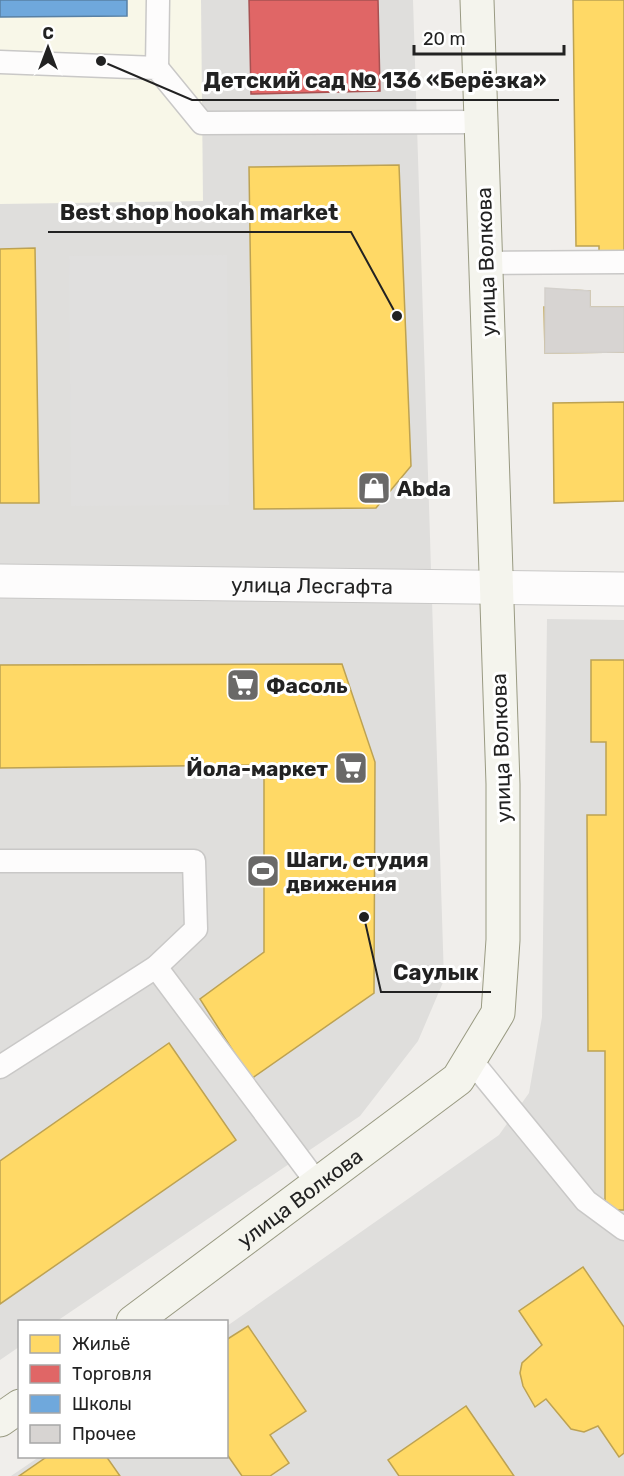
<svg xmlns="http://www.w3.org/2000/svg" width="624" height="1476" font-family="Rubik,sans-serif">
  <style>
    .residential { fill: #dfdedc }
    .education { fill: #f8f7e8 }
    .parking { fill: #e0dfde }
    .homes { fill: #ffd966; stroke: #bda252; stroke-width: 1.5 }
    .shops { fill: #e06666; stroke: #a75252; stroke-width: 1.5 }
    .schools { fill: #6fa8dc; stroke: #5880a4; stroke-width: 1.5 }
    .building { fill: #d7d4d2; stroke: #d3d0cc; stroke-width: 1.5 }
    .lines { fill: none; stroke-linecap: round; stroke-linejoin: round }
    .lane-casing { stroke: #c9c8c7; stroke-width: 25 }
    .street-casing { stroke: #c9c8c7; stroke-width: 35 }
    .secondary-casing { stroke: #999a82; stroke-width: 35 }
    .lane { stroke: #fdfcfc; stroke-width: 22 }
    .street { stroke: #fdfcfc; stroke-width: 33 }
    .secondary { stroke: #f4f4ed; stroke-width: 33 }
    .labels { text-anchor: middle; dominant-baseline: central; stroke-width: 6; stroke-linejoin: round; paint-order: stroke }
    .street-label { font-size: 21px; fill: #222; stroke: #fff }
    .poi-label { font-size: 21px; font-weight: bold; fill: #222; stroke: #fff; text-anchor: start }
    .leader { fill: none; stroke: #222; stroke-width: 2 }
    .callout-dot { fill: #222; stroke: #fff; stroke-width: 2 }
    .callout-label { font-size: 22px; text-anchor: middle; font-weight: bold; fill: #222; stroke: #fff; stroke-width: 6; stroke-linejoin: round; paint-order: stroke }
  </style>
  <rect width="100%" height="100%" fill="#f0eeeb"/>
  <g class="residential">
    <path d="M 0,0 L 413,0 L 444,980 L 418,1041 L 360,1116 L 57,1321 L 20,1322 L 19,1347 L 0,1360 Z"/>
    <path d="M 547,619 L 624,620 L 624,1476 L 11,1476 L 39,1457 L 226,1456 L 227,1326 L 499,1135 L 529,1093 L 542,1017 Z"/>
  </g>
  <path class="education" d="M 0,0 L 201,0 L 203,201 L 0,204 Z"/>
  <path class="parking" d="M 227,255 L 229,505 L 71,506 L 69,256 Z"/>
  <g class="homes">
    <path d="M 573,0 L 624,0 L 624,258 L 599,258 L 599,246 L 576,246 Z"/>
    <path d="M 399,165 L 411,466 L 376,508 L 254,509 L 249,167 Z"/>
    <path d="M 35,248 L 39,503 L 0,503 L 0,249 Z"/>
    <path d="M 568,290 L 590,291 L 590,307 L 624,307 L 624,352 L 545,353 L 544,307 L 546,307 L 546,297 L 567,297 Z"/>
    <path d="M 624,402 L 624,501 L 554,503 L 553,403 Z"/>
    <path d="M 591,660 L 624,660 L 624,1210 L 605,1210 L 605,1051 L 588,1051 L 587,815 L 606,815 L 606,742 L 591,742 Z"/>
    <path d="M 342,664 L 375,762 L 374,993 L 251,1079 L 200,999 L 264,952 L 264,765 L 0,768 L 0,665 Z"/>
    <path d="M 169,1043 L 236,1140 L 0,1304 L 0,1161 Z"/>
    <path d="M 583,1267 L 624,1327 L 624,1453 L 619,1457 L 598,1426 L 584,1432 L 571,1429 L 546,1399 L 535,1407 L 523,1386 L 520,1373 L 522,1363 L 542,1345 L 519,1311 Z"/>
    <path d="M 248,1326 L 306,1411 L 270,1435 L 289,1463 L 270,1476 L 242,1476 L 226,1453 L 226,1340 Z"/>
    <path d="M 466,1406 L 514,1476 L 399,1476 L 388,1460 Z"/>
    <path d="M 48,1456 L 106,1456 L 120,1476 L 19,1476 Z"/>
  </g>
  <path class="shops" d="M 249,0 L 378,0 L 380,91 L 251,94 Z"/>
  <path class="schools" d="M 0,0 L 127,0 L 127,16 L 0,17 Z"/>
  <path class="building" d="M 545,288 L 590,291 L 590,307 L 624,307 L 624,352 L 545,353 Z"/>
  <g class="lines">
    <g class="lane-casing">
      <g id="lane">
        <path d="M 0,62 L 157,68 L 202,123 L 481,122"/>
        <path d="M 157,68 L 158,0"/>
        <path d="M 486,263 L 624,262"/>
        <path d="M 0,861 L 194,861 L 196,929 L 156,967 L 0,1067"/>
        <path d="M 156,967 L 318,1184"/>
        <path d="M 470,1059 L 586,1201 L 624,1229"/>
      </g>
    </g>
    <g class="street-casing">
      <g id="street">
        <path id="s1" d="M 0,581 L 624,589"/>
      </g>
    </g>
    <g class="secondary-casing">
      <g id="secondary">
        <path id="s2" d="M 133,1322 L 458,1079 L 498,1013 L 503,940 L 503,784 L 477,0"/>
        <path d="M 0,1420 L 20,1406"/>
      </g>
    </g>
    <use href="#lane" class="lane"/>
    <use href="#street" class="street"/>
    <use href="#secondary" class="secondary"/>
  </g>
  <defs>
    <g id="shop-square" transform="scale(1.725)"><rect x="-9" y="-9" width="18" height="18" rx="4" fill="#6a6968" stroke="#fff"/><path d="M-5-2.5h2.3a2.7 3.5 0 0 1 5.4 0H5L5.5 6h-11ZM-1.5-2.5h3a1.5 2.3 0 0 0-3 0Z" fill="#fff"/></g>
    <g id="supermarket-square" transform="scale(1.725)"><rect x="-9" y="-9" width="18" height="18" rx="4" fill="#6a6968" stroke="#fff"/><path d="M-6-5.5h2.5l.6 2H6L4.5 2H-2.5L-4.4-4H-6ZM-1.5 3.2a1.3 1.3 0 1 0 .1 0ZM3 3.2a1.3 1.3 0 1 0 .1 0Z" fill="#fff"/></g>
    <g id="stadium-square" transform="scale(1.725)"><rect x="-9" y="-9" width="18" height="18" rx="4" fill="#6a6968" stroke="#fff"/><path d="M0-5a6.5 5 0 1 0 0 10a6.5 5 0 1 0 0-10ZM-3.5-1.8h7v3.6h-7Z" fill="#fff"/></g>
  </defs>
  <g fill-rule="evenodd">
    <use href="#shop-square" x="374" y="488"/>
    <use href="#supermarket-square" x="243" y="685"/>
    <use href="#supermarket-square" x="351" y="768"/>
    <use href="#stadium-square" x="263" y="871"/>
  </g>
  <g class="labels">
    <g class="street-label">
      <text transform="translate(486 262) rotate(-92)">улица Волкова</text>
      <text stroke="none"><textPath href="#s1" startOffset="312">улица Лесгафта</textPath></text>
      <text transform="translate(501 748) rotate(-92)">улица Волкова</text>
      <text stroke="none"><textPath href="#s2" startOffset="208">улица Волкова</textPath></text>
    </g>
    <g class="poi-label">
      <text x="397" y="488">Abda</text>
      <text x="266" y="685">Фасоль</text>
      <text x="328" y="768" text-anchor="end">Йола-маркет</text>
      <text x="286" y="859">Шаги, студия<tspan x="286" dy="24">движения</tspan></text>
    </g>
  </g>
  <path class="leader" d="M101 61L192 100H559M397 316L351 232H48M364 917L381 992H491"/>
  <g class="callout-dot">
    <circle cx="101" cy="61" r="6"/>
    <circle cx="397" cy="316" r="6"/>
    <circle cx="364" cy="917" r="6"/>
  </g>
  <g class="callout-label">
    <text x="375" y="88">Детский сад № 136 «Берёзка»</text>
    <text x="199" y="220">Best shop hookah market</text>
    <text x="436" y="980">Саулык</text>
  </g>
  <rect x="18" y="1320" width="210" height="138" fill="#ffffff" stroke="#a7a7a7" stroke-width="1.5"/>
  <rect x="30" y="1335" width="30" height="18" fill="#ffd966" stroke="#a7a7a7" stroke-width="1.5"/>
  <text x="72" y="1350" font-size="18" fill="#222222">Жильё</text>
  <rect x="30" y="1365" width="30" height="18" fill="#e06666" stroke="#a7a7a7" stroke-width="1.5"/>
  <text x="72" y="1380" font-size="18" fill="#222222">Торговля</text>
  <rect x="30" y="1395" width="30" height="18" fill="#6fa8dc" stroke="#a7a7a7" stroke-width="1.5"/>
  <text x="72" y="1410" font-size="18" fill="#222222">Школы</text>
  <rect x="30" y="1425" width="30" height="18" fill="#d7d4d2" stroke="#a7a7a7" stroke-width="1.5"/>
  <text x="72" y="1440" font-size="18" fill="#222222">Прочее</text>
  <g transform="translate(48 48)" stroke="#ffffff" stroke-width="4.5" paint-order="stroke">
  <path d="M0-4.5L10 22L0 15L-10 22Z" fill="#222222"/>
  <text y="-9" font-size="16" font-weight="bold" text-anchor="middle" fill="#222222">С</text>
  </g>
  <path d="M414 45v9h150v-9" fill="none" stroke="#222222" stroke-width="3"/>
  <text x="423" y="45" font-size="18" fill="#222222" stroke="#ffffff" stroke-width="4.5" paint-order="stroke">20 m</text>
</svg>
